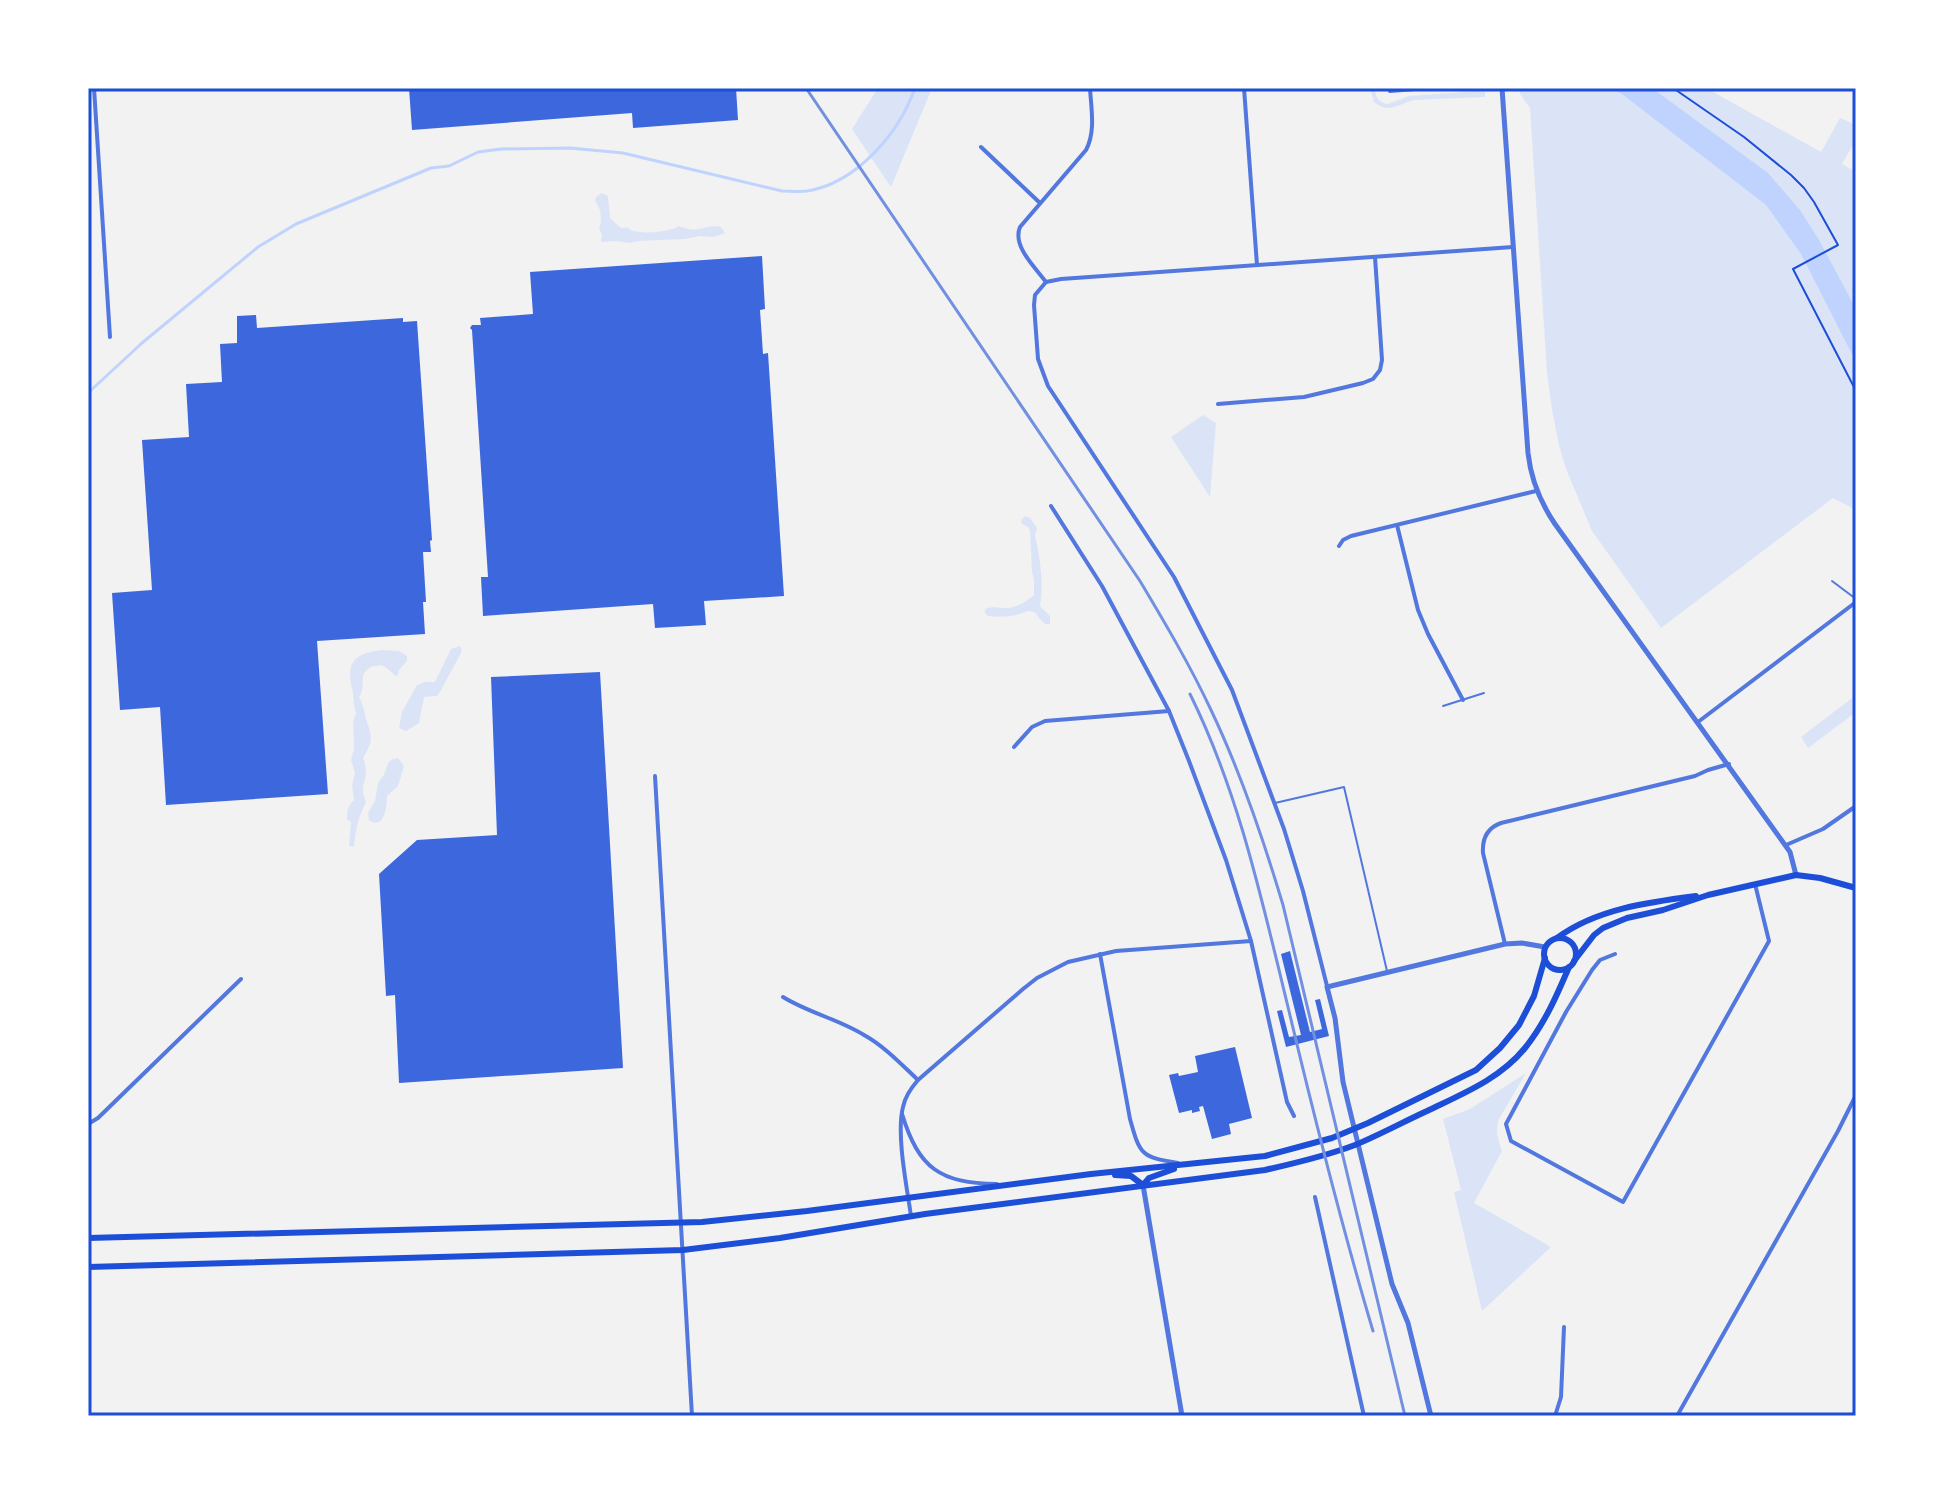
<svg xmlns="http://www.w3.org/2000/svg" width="1944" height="1504" font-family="Lato,sans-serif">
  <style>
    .green { fill: #dbe4f7 }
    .water { fill: #bfd3fe }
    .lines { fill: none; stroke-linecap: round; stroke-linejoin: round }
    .stream { stroke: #bfd3fe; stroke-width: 3 }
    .building { fill: #3d67dc }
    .path { stroke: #1d4ed8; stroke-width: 2 }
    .service { stroke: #5277de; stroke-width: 2 }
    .minor { stroke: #5277de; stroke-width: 4 }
    .tertiary { stroke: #5277de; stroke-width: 5 }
    .secondary { stroke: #1d4ed8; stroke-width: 6 }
    .rail { stroke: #7290e2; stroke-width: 3 }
    .neatline { fill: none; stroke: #1d4ed8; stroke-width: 3 }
  </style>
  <rect width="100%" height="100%" fill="#f2f2f2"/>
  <g class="green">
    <path d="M 878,88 L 932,88 L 891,187 L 852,129 Z"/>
    <path d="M 1370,88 L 1375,88 C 1375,97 1379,103 1388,104 L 1409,96 L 1478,91 L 1485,92 L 1485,97 L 1415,100 C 1399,103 1389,115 1374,102 Z"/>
    <path d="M 1519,88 L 1706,88 L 1821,152 L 1840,118 L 1856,125 L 1856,140 L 1842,164 L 1856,172 L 1856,510 L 1833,498 L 1661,628 L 1592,531 L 1566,469 L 1559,445 L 1552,410 L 1547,373 L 1530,108 L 1520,94 Z"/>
    <path d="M 602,193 L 608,196 L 610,218 L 621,228 C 635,227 622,227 634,231 C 645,234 669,232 679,226 C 700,235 704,223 721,227 L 725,233 L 714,237 L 700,236 L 685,239 L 639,241 L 630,243 L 615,241 L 601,242 L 602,235 L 599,229 L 601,222 L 600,210 L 595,200 L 597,196 Z"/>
    <path d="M 1203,415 L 1216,423 L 1210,497 L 1171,437 Z"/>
    <path d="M 1025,516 L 1030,518 L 1037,528 L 1035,535 C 1040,558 1044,583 1040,606 L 1050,616 L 1050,624 L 1045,624 L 1038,617 L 1036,613 C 1027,609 1025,613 1016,615 C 1007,617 997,617 988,616 L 984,612 L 987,608 C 991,607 996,607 1001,608 C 1015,609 1023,604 1034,595 L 1034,579 L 1032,572 L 1030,531 L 1028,527 L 1022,524 L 1021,520 Z"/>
    <path d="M 460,646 L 462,651 L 440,692 L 437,696 L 424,697 L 419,723 L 406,731 L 399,728 L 402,712 L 417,685 L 425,682 L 435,682 L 451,649 Z"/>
    <path d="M 383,650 L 399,651 L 407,656 L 407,661 L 399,670 L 398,675 L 395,676 C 392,673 389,669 385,667 C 377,663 364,668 363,677 C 362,685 364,689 359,697 C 364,705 364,713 367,722 C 373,738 372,743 363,758 C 372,779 357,783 366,802 C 358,818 356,828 354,846 L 352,847 L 349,845 L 351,822 L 347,819 C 347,811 348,806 354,800 L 352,786 L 355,773 L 351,760 L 354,749 L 353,722 L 356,713 C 353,704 354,697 352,688 C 345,660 357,653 383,650 Z"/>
    <path d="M 1856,695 L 1856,712 L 1808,748 L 1801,737 Z"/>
    <path d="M 398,758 L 404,766 L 398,786 L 387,796 C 387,807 384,831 369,820 L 368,813 L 375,801 L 378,783 L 384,775 L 388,763 L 392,759 Z"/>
    <path d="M 1526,1073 L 1499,1119 C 1495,1130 1498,1140 1502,1151 L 1474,1203 L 1551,1247 L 1482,1311 L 1454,1192 L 1461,1190 L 1443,1119 L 1470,1109 Z"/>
  </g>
  <path class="water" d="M 1611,88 L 1652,88 L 1768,173 L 1800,210 L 1819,240 L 1856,309 L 1856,362 L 1801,254 L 1766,205 L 1622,94 Z"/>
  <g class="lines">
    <path class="stream" d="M 88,393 L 142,343 L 258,247 L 296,224 L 431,168 L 449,166 L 478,152 L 501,149 L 570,148 L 623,153 L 782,191 C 790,191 799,192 807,191 C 857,183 899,133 915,88"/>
  </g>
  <g class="building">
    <path d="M 409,88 L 736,88 L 738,120 L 633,128 L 632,113 L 412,130 Z"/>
    <path d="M 762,256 L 765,309 L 760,310 L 763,354 L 768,353 L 784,596 L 704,601 L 706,625 L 655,628 L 653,604 L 483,616 L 481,577 L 488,577 L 472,330 L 470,328 L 472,325 L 481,325 L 480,318 L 533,314 L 530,272 Z"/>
    <path d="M 256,315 L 257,328 L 403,318 L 403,322 L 417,321 L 432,540 L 430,541 L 431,552 L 423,552 L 426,602 L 423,602 L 425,634 L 317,641 L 328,794 L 166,805 L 160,707 L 120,710 L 112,593 L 152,590 L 142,440 L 189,437 L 186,384 L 222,382 L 220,344 L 237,343 L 237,316 Z"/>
    <path d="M 600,672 L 623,1068 L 399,1083 L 395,995 L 386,996 L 379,874 L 417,840 L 497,835 L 491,677 Z"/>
    <path d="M 1290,951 L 1310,1032 L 1322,1029 L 1315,1000 L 1320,999 L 1329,1036 L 1286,1047 L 1277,1011 L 1282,1010 L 1289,1037 L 1301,1035 L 1281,954 Z"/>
    <path d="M 1235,1047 L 1252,1118 L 1229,1124 L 1231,1134 L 1212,1139 L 1203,1106 L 1199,1107 L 1200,1111 L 1192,1113 L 1192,1110 L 1179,1113 L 1169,1075 L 1178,1073 L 1179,1076 L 1198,1072 L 1195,1056 Z"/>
  </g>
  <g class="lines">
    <path class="path" d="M 1673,88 L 1744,137 L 1791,175 L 1804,188 L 1814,202 L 1838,245 L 1793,269 L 1856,391"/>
    <g class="service">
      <path d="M 1832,581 L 1856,599"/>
      <path d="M 1443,706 L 1484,693"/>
      <path d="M 1275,803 L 1344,787 L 1387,971"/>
    </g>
    <g class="minor">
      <path d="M 94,88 L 110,337"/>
      <path d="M 1244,88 L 1257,265"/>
      <path d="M 1390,91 L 1428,88"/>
      <path d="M 981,147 L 1040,203"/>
      <path d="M 1046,282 L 1035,295 L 1034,305 L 1038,359 L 1048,386 L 1174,577 L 1232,690 L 1284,829 L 1303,891 L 1327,986"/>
      <path d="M 1046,282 L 1061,279 L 1513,247"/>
      <path d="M 1046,282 C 1035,267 1012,246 1020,227 L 1086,150 C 1096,131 1091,108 1090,88"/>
      <path d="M 1218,404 L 1304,397 L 1363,383 L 1373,379 L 1380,370 L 1382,360 L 1375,257"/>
      <path d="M 1051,506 L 1102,586 L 1169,711 L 1189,761 L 1226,860 L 1251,941 L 1287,1102 L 1294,1116"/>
      <path d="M 1397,525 L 1418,610 L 1428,634 L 1463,700"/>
      <path d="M 1339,546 L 1343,540 L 1351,536 L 1536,491"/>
      <path d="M 1698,722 L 1856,602"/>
      <path d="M 1014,747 L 1032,727 L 1045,721 L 1169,711"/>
      <path d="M 655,776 L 692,1416"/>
      <path d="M 1786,845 L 1823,829 L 1856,806"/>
      <path d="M 1505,944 L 1483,853 C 1482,838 1487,828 1501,823 L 1695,776 L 1708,770 L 1729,764"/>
      <path d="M 1100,954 L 1130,1119 C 1140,1155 1141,1157 1178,1163"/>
      <path d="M 1615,954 L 1600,960 L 1592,970 L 1566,1012 L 1506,1124 L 1511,1141 L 1623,1202 L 1769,941 L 1755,884"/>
      <path d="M 783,997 C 809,1013 838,1019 864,1035 C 884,1046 901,1064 918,1080"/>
      <path d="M 902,1114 C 919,1169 940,1183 997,1184"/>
      <path d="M 88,1124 L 98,1118 L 241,979"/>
      <path d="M 1315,1197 L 1364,1416"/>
      <path d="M 911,1216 C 907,1188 896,1134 903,1107 C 905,1097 911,1088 918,1080 L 1023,989 L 1037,978 L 1068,962 L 1116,951 L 1251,941"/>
      <path d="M 1555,1416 L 1561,1397 L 1564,1327"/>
      <path d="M 1677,1416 L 1838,1131 L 1856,1095"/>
      <path d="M 1852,1416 L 1856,1411"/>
    </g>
    <g class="tertiary">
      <path d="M 1502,88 L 1528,453 C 1531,480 1540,502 1555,524 L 1790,852 L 1796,875"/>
      <path d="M 1143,1185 L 1182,1416"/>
      <path d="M 1431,1416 L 1408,1323 L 1392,1284 L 1343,1082 L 1335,1018 L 1327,987 L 1505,944 L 1522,943 L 1545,947"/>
    </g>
    <g class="secondary">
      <path d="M 1557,938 C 1596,909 1649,902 1696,896"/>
      <circle cx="1560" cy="954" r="16"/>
      <path d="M 1574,961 L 1594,935 L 1603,928 L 1627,918 L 1663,910 L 1708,895 L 1796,875 L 1820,878 L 1856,888"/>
      <path d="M 1115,1175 L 1131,1176 L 1143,1185"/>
      <path d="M 1143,1185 L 1149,1178 L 1174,1169"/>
      <path d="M 88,1238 L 702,1222 L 807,1211 L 1091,1174 L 1265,1156 L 1332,1138 L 1368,1123 L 1476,1070 L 1500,1048 L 1519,1025 L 1534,996 L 1545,958"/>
      <path d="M 88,1267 L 683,1250 L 780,1238 L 925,1214 L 1265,1170 C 1296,1163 1326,1156 1355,1145 C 1379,1135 1403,1122 1427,1111 C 1462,1094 1500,1079 1525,1048 C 1545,1023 1557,995 1569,967"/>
    </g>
    <g class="rail">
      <path d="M 806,88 L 1140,581 C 1165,623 1190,665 1211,710 C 1241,773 1263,838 1283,905 L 1405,1416"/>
      <path d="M 1190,694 C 1239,793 1262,901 1288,1007 C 1314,1116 1341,1224 1373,1331"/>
    </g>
  </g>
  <rect width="1944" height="1504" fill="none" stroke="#ffffff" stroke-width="180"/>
  <rect x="90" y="90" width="1764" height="1324" class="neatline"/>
</svg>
